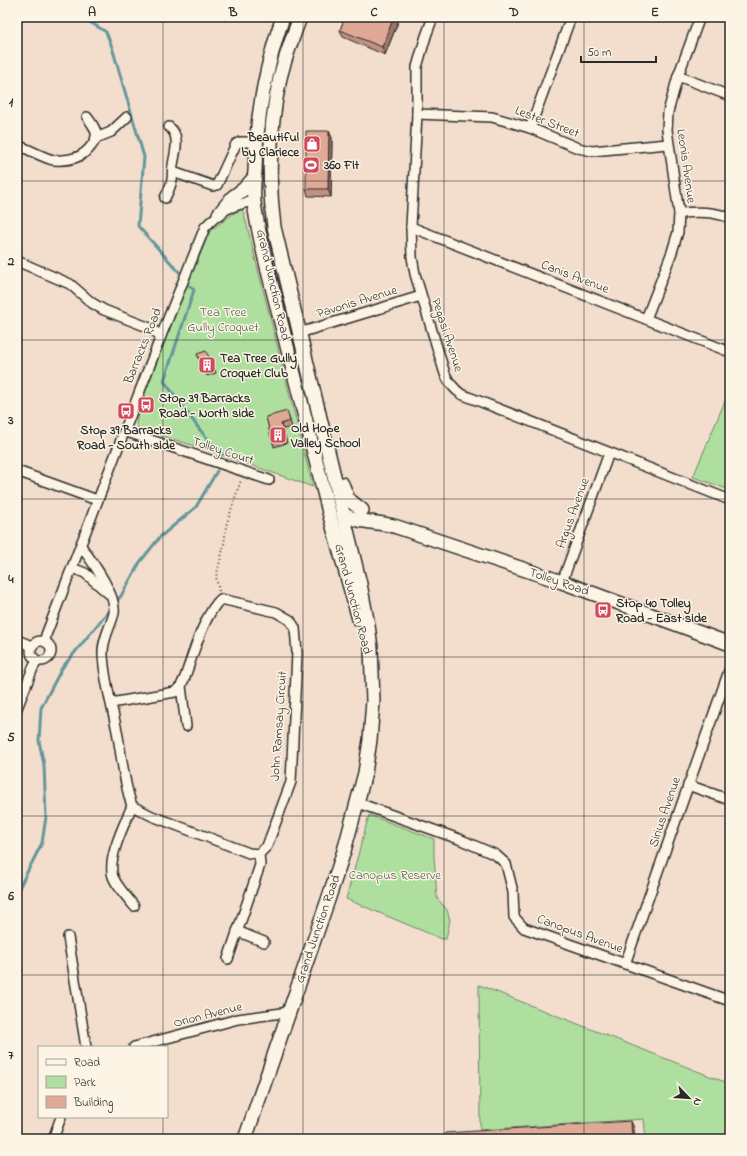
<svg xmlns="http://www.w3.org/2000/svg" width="747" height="1156" font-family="'Indie Flower',sans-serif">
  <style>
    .green { fill: #afdf9f; stroke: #6d8565 }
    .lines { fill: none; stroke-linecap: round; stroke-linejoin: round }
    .stream { stroke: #65969b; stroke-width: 3 }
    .street-casing { stroke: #2b2b2b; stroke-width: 12 }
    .secondary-casing { stroke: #2b2b2b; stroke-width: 16 }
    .path { stroke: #2b2b2b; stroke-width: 2; stroke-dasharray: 1 3; stroke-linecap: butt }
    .street { stroke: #fcf5e5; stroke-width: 9 }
    .secondary { stroke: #fcf5e5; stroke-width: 13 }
    .wall { fill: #c09180; stroke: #2b2b2b }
    .shaded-wall { fill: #9c7668; stroke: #2b2b2b }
    .building { fill: #dfa995; stroke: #2b2b2b }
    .grid { fill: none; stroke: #2b2b2b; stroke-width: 1; stroke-opacity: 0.55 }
    .labels { text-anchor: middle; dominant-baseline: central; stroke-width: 3; stroke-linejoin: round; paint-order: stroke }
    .street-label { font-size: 13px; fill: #2b2b2b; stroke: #fcf5e5 }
    .poi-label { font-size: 13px; font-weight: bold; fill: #2b2b2b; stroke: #fcf5e5; text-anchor: start }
    .park-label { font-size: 13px; fill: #4c5848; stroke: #fcf5e5 }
    .neatline { fill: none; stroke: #2b2b2b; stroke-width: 1.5 }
    .grid-label { font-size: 13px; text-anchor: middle; font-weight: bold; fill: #2b2b2b }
  </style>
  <rect width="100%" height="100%" fill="#f3decd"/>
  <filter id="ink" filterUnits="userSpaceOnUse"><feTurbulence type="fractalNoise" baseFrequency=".025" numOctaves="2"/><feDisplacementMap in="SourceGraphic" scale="8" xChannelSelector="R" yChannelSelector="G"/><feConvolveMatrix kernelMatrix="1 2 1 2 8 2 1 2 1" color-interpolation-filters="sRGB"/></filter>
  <g filter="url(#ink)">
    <g class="green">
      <path d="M 242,209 L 244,214 L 313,487 L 214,452 L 153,433 C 143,435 140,433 136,424 L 138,411 L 172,322 L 210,231 L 234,213 Z"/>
      <path d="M 730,389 L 730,490 L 693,477 Z"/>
      <path d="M 369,815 L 434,839 L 434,856 L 437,898 L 447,910 L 450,920 L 446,939 L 442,939 L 346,899 Z"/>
      <path d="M 479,985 L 730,1084 L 730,1139 L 646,1139 L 644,1119 L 480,1130 Z"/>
    </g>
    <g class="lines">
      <g class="stream">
        <path d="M 82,17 L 106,32 L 112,47 L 144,157 L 138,226 L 179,272"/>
        <path d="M 190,286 L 194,290 L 164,381 L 200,430 L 222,455"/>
        <path d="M 115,603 L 121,596 L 140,562 L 160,537 L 196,507 L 217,471"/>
        <path d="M 17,892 L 42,843 L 46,817 L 44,765 L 39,741 L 41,708 L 62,668 L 112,607"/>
      </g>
      <g class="street-casing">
        <g id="street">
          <path d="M 433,17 L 426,36 L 417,67 L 417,114 L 411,227 L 412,257 L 415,274 L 445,374 C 449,383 453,388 461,394 L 730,500"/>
          <path d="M 678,76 L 730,96"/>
          <path d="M 417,114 L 492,117 L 530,128 L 578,148 L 592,151 L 668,144"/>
          <path d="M 530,128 L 571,17"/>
          <path d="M 96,138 L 111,132 L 127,117"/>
          <path d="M 17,145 C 27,148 45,159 54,160 C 70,161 83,158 92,145 C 95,141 97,138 96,133 C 95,127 91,122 87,117"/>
          <path d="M 173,172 L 213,186 L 217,185 L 236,144 L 240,142 L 255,142"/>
          <path d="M 165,198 C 168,192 171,186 172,180 C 173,175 172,170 173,165 C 175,152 181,136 169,127"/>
          <path d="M 679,213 C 697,212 714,211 730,218"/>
          <path d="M 411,227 L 730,352"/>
          <path d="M 17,261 L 70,284 L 92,303 L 104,310 L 150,328 L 161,336"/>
          <path d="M 646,319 L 672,252 L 678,232 L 679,213 L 667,130 L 668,112 L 678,76 L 700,17"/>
          <path d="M 299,333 L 421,296"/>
          <path d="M 124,431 L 269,480"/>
          <path d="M 17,471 L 97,500"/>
          <path d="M 81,546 C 91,560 117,595 114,613 C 111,626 102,640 103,654 C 104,680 112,706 117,731 C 122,757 123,780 132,806 L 152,816 L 249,853 L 259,854 L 267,846 L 291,782 L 297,653 L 295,628 L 290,620 L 276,612 L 221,599 C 205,612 192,657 185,677 L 181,686 L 175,692 L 111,703"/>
          <path d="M 72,568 L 85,573 L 108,593"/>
          <path d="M 562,582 L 609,453"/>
          <path d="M 17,640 L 32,646"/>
          <circle cx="41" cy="651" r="10"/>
          <path d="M 45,641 L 46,635 L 161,336 L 205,227 C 223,209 229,206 254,201"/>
          <path d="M 181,686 L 186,726"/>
          <path d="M 17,708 L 33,668 L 37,661"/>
          <path d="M 688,785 L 730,800"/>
          <path d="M 358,803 L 459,839 L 496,855 L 506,864 L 513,892 L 514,917 L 524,928 L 730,1001"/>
          <path d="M 132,806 C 125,823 105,862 114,879 C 119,889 128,898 134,906"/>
          <path d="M 237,931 L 264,942"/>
          <path d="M 68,937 L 86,1047"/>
          <path d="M 228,959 L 260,865 L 259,854"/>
          <path d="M 625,964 L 730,668"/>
          <path d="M 134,1047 L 238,1019 L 289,1012"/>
          <path d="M 53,1139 L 61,1117"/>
        </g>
      </g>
      <g class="secondary-casing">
        <g id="secondary">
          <path d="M 283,17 C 265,68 256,117 255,171 C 254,181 253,192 254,202 C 257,228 264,254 270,279 L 330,516 L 359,619"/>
          <path d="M 219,214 L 233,197 L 244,189 L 255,177"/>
          <path d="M 342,484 L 348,499 L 362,510"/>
          <path d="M 343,514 C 360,524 379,521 397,527 L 562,582 L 730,644"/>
          <path d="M 245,1139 L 328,900 L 344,851 L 365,773 L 370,740 L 373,701 L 371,648 L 368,625 L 360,584 L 274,227 C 268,178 269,127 280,78 C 285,57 293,37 300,17"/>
        </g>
      </g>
      <path class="path" d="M 219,591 L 216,577 L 224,545 L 226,526 L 241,480"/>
      <use href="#street" class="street"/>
      <use href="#secondary" class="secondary"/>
    </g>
    <g class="wall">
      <path d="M 345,17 L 400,17 L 385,55 L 343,37 L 340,30 Z"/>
      <path d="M 329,131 L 332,138 L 331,197 L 308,196 L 306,189 Z"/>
      <path d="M 197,354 L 215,370 L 216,373 L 207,376 Z"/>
      <path d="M 266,417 L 289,417 L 292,427 L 283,429 L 287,443 L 274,447 Z"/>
    </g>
    <g class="shaded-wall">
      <path d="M 394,17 L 400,17 L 385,55 L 382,47 Z"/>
      <path d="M 329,131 L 332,138 L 331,197 L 328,189 Z"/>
      <path d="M 631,1121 L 634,1128 L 635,1139 L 632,1139 Z"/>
    </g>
    <g class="building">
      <path d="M 345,17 L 394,17 L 382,47 L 340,30 Z"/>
      <path d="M 306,131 L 329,131 L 328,189 L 306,189 Z"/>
      <path d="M 206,351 L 215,370 L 205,372 L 197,354 Z"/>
      <path d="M 287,411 L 290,421 L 281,424 L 285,438 L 272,441 L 266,417 Z"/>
      <path d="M 631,1121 L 632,1139 L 445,1139 L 445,1133 Z"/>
    </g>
  </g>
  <path class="grid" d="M 163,17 L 163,1047M 303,17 L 303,1139M 444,17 L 444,1139M 584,17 L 584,1139M 17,181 L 730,181M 17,340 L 730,340M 17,499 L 730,499M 17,657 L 730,657M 17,816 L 730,816M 17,975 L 730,975M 163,1117 L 163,1139"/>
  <defs>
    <g id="shop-square" transform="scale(0.9)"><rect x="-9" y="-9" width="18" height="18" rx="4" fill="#d1495b" stroke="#fcf5e5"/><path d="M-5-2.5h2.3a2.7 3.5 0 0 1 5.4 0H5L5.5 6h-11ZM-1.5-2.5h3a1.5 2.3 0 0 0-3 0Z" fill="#fff"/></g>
    <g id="stadium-square" transform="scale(0.9)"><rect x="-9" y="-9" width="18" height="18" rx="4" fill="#d1495b" stroke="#fcf5e5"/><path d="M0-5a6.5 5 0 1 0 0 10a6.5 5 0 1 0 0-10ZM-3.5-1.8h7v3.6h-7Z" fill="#fff"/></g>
    <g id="building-square" transform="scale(0.9)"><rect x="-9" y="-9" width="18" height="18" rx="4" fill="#d1495b" stroke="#fcf5e5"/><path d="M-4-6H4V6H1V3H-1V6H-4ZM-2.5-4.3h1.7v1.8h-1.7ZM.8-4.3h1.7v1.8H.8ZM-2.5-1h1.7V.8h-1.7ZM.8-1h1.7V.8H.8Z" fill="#fff"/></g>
    <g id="bus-square" transform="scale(0.9)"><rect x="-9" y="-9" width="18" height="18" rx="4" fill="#d1495b" stroke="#fcf5e5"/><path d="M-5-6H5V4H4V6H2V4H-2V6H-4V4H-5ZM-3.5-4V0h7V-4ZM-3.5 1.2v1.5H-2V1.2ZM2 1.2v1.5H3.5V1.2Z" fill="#fff"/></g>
  </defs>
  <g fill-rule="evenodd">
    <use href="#shop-square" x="312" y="144"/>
    <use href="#stadium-square" x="311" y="165"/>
    <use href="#building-square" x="207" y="365"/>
    <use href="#bus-square" x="146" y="405"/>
    <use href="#bus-square" x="126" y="411"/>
    <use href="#building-square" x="278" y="435"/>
    <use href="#bus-square" x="603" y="610"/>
  </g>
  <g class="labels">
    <g class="street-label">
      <text transform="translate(547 122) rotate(21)">Lester Street</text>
      <text transform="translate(686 166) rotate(82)">Leonis Avenue</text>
      <text transform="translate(575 277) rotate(21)">Canis Avenue</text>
      <text transform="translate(273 285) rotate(77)">Grand Junction Road</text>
      <text transform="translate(357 302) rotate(-17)">Pavonis Avenue</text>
      <text transform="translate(447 335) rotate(72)">Pegasi Avenue</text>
      <text transform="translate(143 346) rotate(-68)">Barracks Road</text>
      <text transform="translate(223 451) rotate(18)">Tolley Court</text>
      <text transform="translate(573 513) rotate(-70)">Argus Avenue</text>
      <text transform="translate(559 582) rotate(19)">Tolley Road</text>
      <text transform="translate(353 599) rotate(75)">Grand Junction Road</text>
      <text transform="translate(279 726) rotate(-86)">John Ramsay Circuit</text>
      <text transform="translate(665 812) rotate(-71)">Sirius Avenue</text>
      <text transform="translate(318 929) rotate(-71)">Grand Junction Road</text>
      <text transform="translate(580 934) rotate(20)">Canopus Avenue</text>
      <text transform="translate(208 1015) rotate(-14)">Orion Avenue</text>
    </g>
    <g class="poi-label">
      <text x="299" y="137" text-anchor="end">Beautiful<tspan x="299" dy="15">by Clariece</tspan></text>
      <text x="324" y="165">360 Fit</text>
      <text x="220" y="358">Tea Tree Gully<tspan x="220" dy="15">Croquet Club</tspan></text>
      <text x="159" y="398">Stop 39 Barracks<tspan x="159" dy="15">Road - North side</tspan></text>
      <text x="291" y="428">Old Hope<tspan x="291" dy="15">Valley School</tspan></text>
      <text x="126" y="430" text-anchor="middle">Stop 39 Barracks<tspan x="126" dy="15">Road - South side</tspan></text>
      <text x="616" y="603">Stop 40 Tolley<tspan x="616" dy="15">Road - East side</tspan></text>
    </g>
    <g class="park-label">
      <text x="223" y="312">Tea Tree<tspan x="223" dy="15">Gully Croquet</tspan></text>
      <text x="395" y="875">Canopus Reserve</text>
    </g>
  </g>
  <rect width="747" height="1156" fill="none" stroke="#fcf5e5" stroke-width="44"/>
  <rect x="38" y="1046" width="130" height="72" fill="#fcf5e5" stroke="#a8a49b"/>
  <rect x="46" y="1059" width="20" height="6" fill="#fcf5e5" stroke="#a8a49b"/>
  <text x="74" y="1066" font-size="12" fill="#2b2b2b">Road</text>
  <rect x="46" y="1076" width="20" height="12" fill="#afdf9f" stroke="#a8a49b"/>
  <text x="74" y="1086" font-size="12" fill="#2b2b2b">Park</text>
  <rect x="46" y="1096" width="20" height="12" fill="#dfa995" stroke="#a8a49b"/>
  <text x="74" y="1106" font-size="12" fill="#2b2b2b">Building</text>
  <g transform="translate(689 1098) rotate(115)" stroke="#fcf5e5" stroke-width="3" paint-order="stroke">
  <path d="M0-3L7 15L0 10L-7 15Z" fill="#2b2b2b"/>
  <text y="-6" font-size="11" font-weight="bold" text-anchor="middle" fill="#2b2b2b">N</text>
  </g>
  <path d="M581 56v6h75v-6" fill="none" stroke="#2b2b2b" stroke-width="2"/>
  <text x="587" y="56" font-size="12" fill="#2b2b2b" stroke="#fcf5e5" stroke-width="3" paint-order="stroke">50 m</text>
  <rect x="22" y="22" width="703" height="1112" class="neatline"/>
  <g class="grid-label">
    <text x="92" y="16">A</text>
    <text x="233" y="16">B</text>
    <text x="374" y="16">C</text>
    <text x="514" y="16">D</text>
    <text x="655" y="16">E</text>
    <text x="11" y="106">1</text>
    <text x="11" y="265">2</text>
    <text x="11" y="424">3</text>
    <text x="11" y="583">4</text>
    <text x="11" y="741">5</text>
    <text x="11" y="900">6</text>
    <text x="11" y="1059">7</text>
  </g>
</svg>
